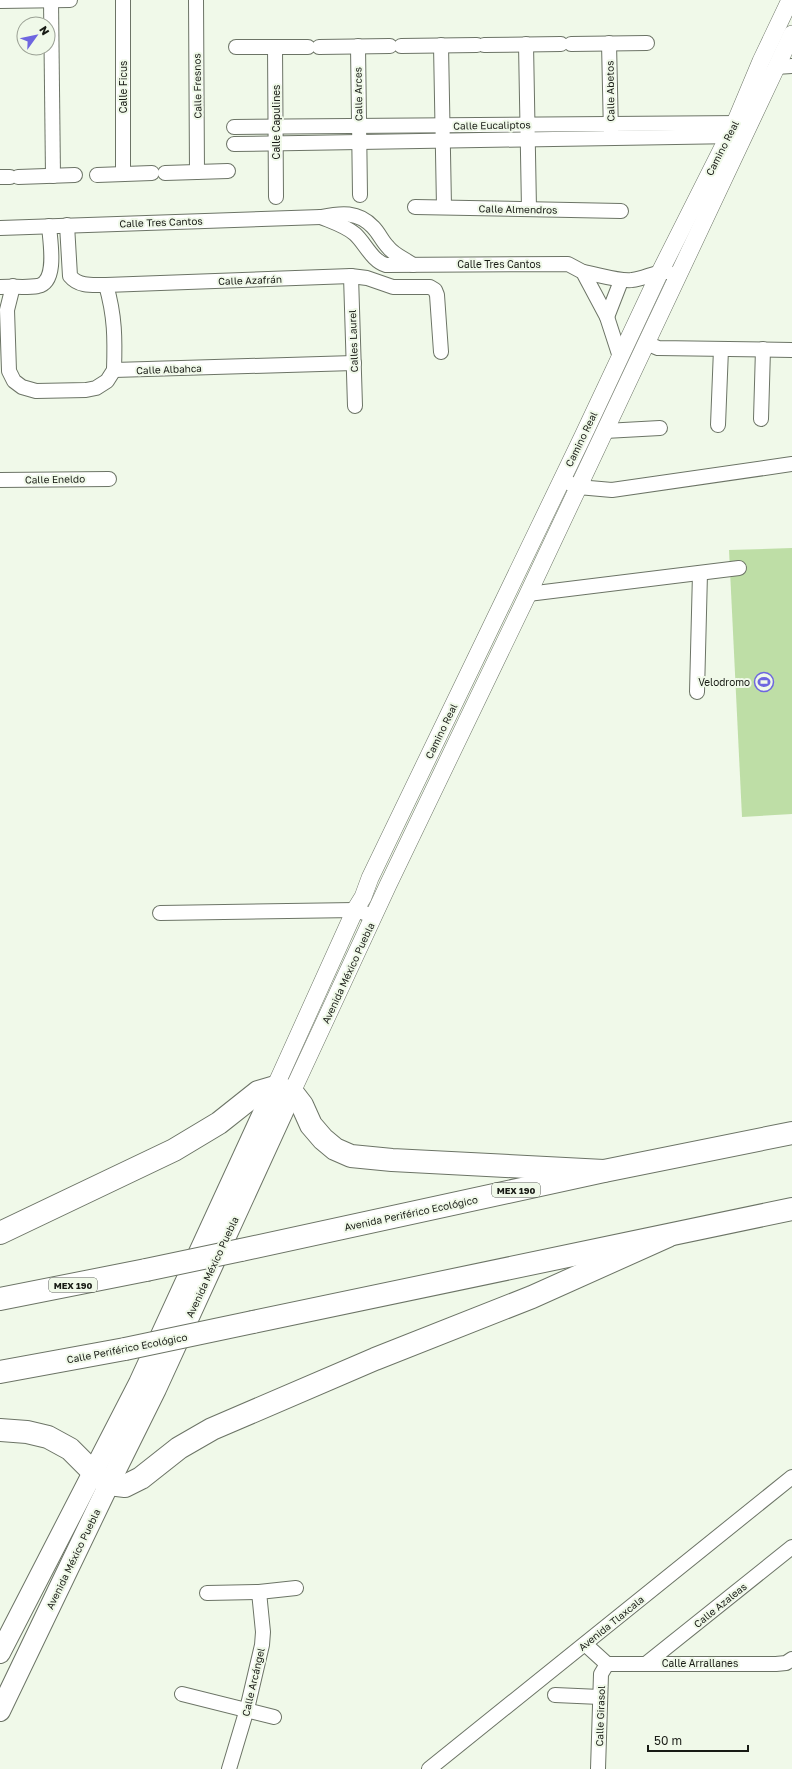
<svg xmlns="http://www.w3.org/2000/svg" width="792" height="1769" font-family="'Golos Text',sans-serif">
  <style>
    .green { fill: #bedea6 }
    .lines { fill: none; stroke-linecap: round; stroke-linejoin: round }
    .minor-casing { stroke: #6c7466; stroke-width: 16 }
    .tertiary-casing { stroke: #6c7466; stroke-width: 18 }
    .secondary-casing { stroke: #6c7466; stroke-width: 22 }
    .trunk-casing { stroke: #6c7466; stroke-width: 24 }
    .minor { stroke: #fff; stroke-width: 14 }
    .tertiary { stroke: #fff; stroke-width: 17 }
    .secondary { stroke: #fff; stroke-width: 20 }
    .trunk { stroke: #fff; stroke-width: 22 }
    .trunk-bridge-casing { stroke: #6c7466; stroke-width: 24; stroke-linecap: butt }
    .trunk-bridge { stroke: #fff; stroke-width: 22 }
    .labels { text-anchor: middle; dominant-baseline: central; stroke-width: 4; stroke-linejoin: round; paint-order: stroke }
    .shield { fill: #f0f9e9; stroke: #595e55; stroke-width: 1 }
    .shield-label { font-size: 9px; font-weight: bold; fill: #181b15 }
    .street-label { font-size: 10px; fill: #181b15; stroke: #f0f9e9 }
    .poi-label { font-size: 10px; fill: #181b15; stroke: #f0f9e9; text-anchor: end }
  </style>
  <rect width="100%" height="100%" fill="#f0f9e9"/>
  <path class="green" d="M 792,548 L 792,814 L 742,817 L 729,550 Z"/>
  <g class="lines">
    <g class="minor-casing">
      <g id="minor">
        <path d="M 51,0 L 53,176"/>
        <path d="M 123,0 L 123,174"/>
        <path d="M 196,0 L 197,172"/>
        <path d="M 0,1 L 70,0"/>
        <path d="M 609,43 L 611,134"/>
        <path d="M 526,44 L 529,209"/>
        <path d="M 571,44 L 647,43"/>
        <path d="M 441,45 L 444,207"/>
        <path d="M 484,45 L 561,44"/>
        <path d="M 358,46 L 360,195"/>
        <path d="M 401,46 L 477,45"/>
        <path d="M 236,47 L 308,47"/>
        <path d="M 275,47 L 276,197"/>
        <path d="M 319,47 L 390,46"/>
        <path d="M 776,67 L 792,66"/>
        <path d="M 234,127 L 744,123"/>
        <path d="M 234,144 L 737,136"/>
        <path d="M 165,173 L 228,171"/>
        <path d="M 97,175 L 152,173"/>
        <path d="M 0,177 L 10,177"/>
        <path d="M 18,177 L 75,175"/>
        <path d="M 415,207 L 621,211"/>
        <path d="M 321,217 C 333,222 346,226 355,234 C 365,243 372,261 386,265 L 568,264 L 583,272 L 607,317 L 620,357"/>
        <path d="M 67,225 L 70,276 C 79,287 93,285 106,285 L 351,276 L 367,278 L 393,287 L 430,287 L 435,290 L 437,295 L 441,352"/>
        <path d="M 0,228 L 321,217 C 341,213 358,211 373,227 C 379,233 382,241 388,247 C 394,255 405,259 413,265"/>
        <path d="M 583,272 C 596,274 621,282 632,280 C 645,279 655,271 668,272"/>
        <path d="M 351,276 L 355,406"/>
        <path d="M 106,285 C 115,316 115,339 114,370"/>
        <path d="M 13,286 L 7,310 L 9,371 L 14,381 L 22,387 L 36,391 L 86,390 L 96,388 L 107,381 L 114,370"/>
        <path d="M 0,287 C 12,286 26,288 38,286 C 58,282 50,241 49,226"/>
        <path d="M 607,317 L 621,281"/>
        <path d="M 646,343 L 658,348 L 792,350"/>
        <path d="M 114,370 L 354,363"/>
        <path d="M 761,419 L 763,349"/>
        <path d="M 718,425 L 721,349"/>
        <path d="M 605,431 L 660,428"/>
        <path d="M 0,480 L 109,479"/>
        <path d="M 569,483 L 578,487 L 612,490 L 792,464"/>
        <path d="M 528,594 L 739,568"/>
        <path d="M 697,692 L 700,573"/>
        <path d="M 160,913 L 355,910 L 374,916"/>
        <path d="M 207,1593 L 259,1592 L 296,1588"/>
        <path d="M 585,1644 L 607,1664"/>
        <path d="M 647,1663 L 792,1547"/>
        <path d="M 607,1664 L 776,1664 L 786,1663 L 792,1659"/>
        <path d="M 182,1694 L 274,1717"/>
        <path d="M 555,1695 L 600,1697"/>
        <path d="M 229,1769 L 247,1709 L 262,1645 L 263,1632 L 259,1592"/>
        <path d="M 429,1769 L 792,1477"/>
        <path d="M 598,1769 L 601,1674 L 607,1664"/>
      </g>
    </g>
    <g class="tertiary-casing">
      <g id="tertiary">
        <path d="M 275,1087 L 355,910 L 363,897 L 370,878 L 583,436 L 660,272 L 735,123 L 761,61 L 790,0"/>
        <path d="M 292,1092 L 388,885 L 528,594 L 792,34"/>
      </g>
    </g>
    <g class="secondary-casing">
      <g id="secondary">
        <path d="M 0,1653 L 139,1383 L 275,1087"/>
        <path d="M 0,1711 L 109,1484 L 156,1389 L 292,1092"/>
      </g>
    </g>
    <g class="trunk-casing">
      <g id="trunk">
        <path d="M 0,1233 L 174,1150 L 219,1123 L 258,1092 L 275,1087 L 292,1092 L 302,1105 L 311,1125 L 323,1139 L 335,1149 L 351,1156 L 392,1160 L 604,1171"/>
        <path d="M 241,1250 L 604,1171 L 792,1133"/>
        <path d="M 0,1299 L 146,1270"/>
        <path d="M 253,1322 L 792,1209"/>
        <path d="M 0,1372 L 125,1349"/>
        <path d="M 0,1430 L 27,1432 L 48,1437 L 70,1449 L 92,1471 L 109,1484 L 125,1486 L 141,1478 L 179,1448 L 212,1429 L 375,1359 L 532,1297 L 668,1236"/>
      </g>
    </g>
    <use href="#minor" class="minor"/>
    <use href="#tertiary" class="tertiary"/>
    <use href="#secondary" class="secondary"/>
    <use href="#trunk" class="trunk"/>
    <g class="trunk-bridge-casing">
      <g id="trunk-bridge">
        <path d="M 146,1270 L 241,1250"/>
        <path d="M 125,1349 L 253,1322"/>
      </g>
    </g>
    <use href="#trunk-bridge" class="trunk-bridge"/>
  </g>
  <defs>
    <g id="stadium-ring" transform="scale(1)"><circle r="9.5" fill="#f0f9e9" stroke="#6e66e0" stroke-width="1.5"/><path d="M0-5a6.5 5 0 1 0 0 10a6.5 5 0 1 0 0-10ZM-3.5-1.8h7v3.6h-7Z" fill="#6e66e0"/></g>
  </defs>
  <g fill-rule="evenodd">
    <use href="#stadium-ring" x="764" y="682"/>
  </g>
  <g class="labels">
    <g class="shield">
      <rect x="492" y="1183" width="48" height="14" rx="3"/>
      <rect x="49" y="1278" width="48" height="14" rx="3"/>
    </g>
    <g class="shield-label">
      <text x="516" y="1190">MEX 190</text>
      <text x="73" y="1285">MEX 190</text>
    </g>
    <g class="street-label">
      <text transform="translate(197 86) rotate(-91)">Calle Fresnos</text>
      <text transform="translate(123 87) rotate(-90)">Calle Ficus</text>
      <text transform="translate(610 91) rotate(-91)">Calle Abetos</text>
      <text transform="translate(358 94) rotate(-91)">Calle Arces</text>
      <text transform="translate(276 122) rotate(-90)">Calle Capulines</text>
      <text transform="translate(492 125) rotate(-1)">Calle Eucaliptos</text>
      <text transform="translate(722 148) rotate(-63)">Camino Real</text>
      <text transform="translate(518 209) rotate(1)">Calle Almendros</text>
      <text transform="translate(161 222) rotate(-2)">Calle Tres Cantos</text>
      <text x="499" y="264">Calle Tres Cantos</text>
      <text transform="translate(250 280) rotate(-2)">Calle Azafrán</text>
      <text transform="translate(353 341) rotate(-92)">Calles Laurel</text>
      <text transform="translate(169 369) rotate(-2)">Calle Albahca</text>
      <text transform="translate(581 439) rotate(-64)">Camino Real</text>
      <text transform="translate(55 479) rotate(-1)">Calle Eneldo</text>
      <text transform="translate(441 731) rotate(-64)">Camino Real</text>
      <text transform="translate(348 973) rotate(-65)">Avenida México Puebla</text>
      <text transform="translate(411 1213) rotate(-12)">Avenida Periférico Ecológico</text>
      <text transform="translate(212 1267) rotate(-65)">Avenida México Puebla</text>
      <text transform="translate(127 1348) rotate(-11)">Calle Periférico Ecológico</text>
      <text transform="translate(73 1559) rotate(-64)">Avenida México Puebla</text>
      <text transform="translate(720 1605) rotate(-39)">Calle Azaleas</text>
      <text transform="translate(611 1623) rotate(-39)">Avenida Tlaxcala</text>
      <text x="700" y="1663">Calle Arrallanes</text>
      <text transform="translate(253 1682) rotate(-77)">Calle Arcángel</text>
      <text transform="translate(600 1716) rotate(-88)">Calle Girasol</text>
    </g>
    <g class="poi-label">
      <text x="750" y="682">Velodromo</text>
    </g>
  </g>
  <g transform="translate(36 36) rotate(57)"><circle r="19" fill="#f0f9e9" stroke="#9aa094"/>
  <path d="M0-3L7 15L0 10L-7 15Z" fill="#6e66e0"/>
  <text y="-6" font-size="11" font-weight="bold" text-anchor="middle" fill="#181b15">N</text>
  </g>
  <path d="M648 1745v6h100v-6" fill="none" stroke="#181b15" stroke-width="2"/>
  <text x="654" y="1745" font-size="12" fill="#181b15" stroke="#f0f9e9" stroke-width="3" paint-order="stroke">50 m</text>
</svg>
